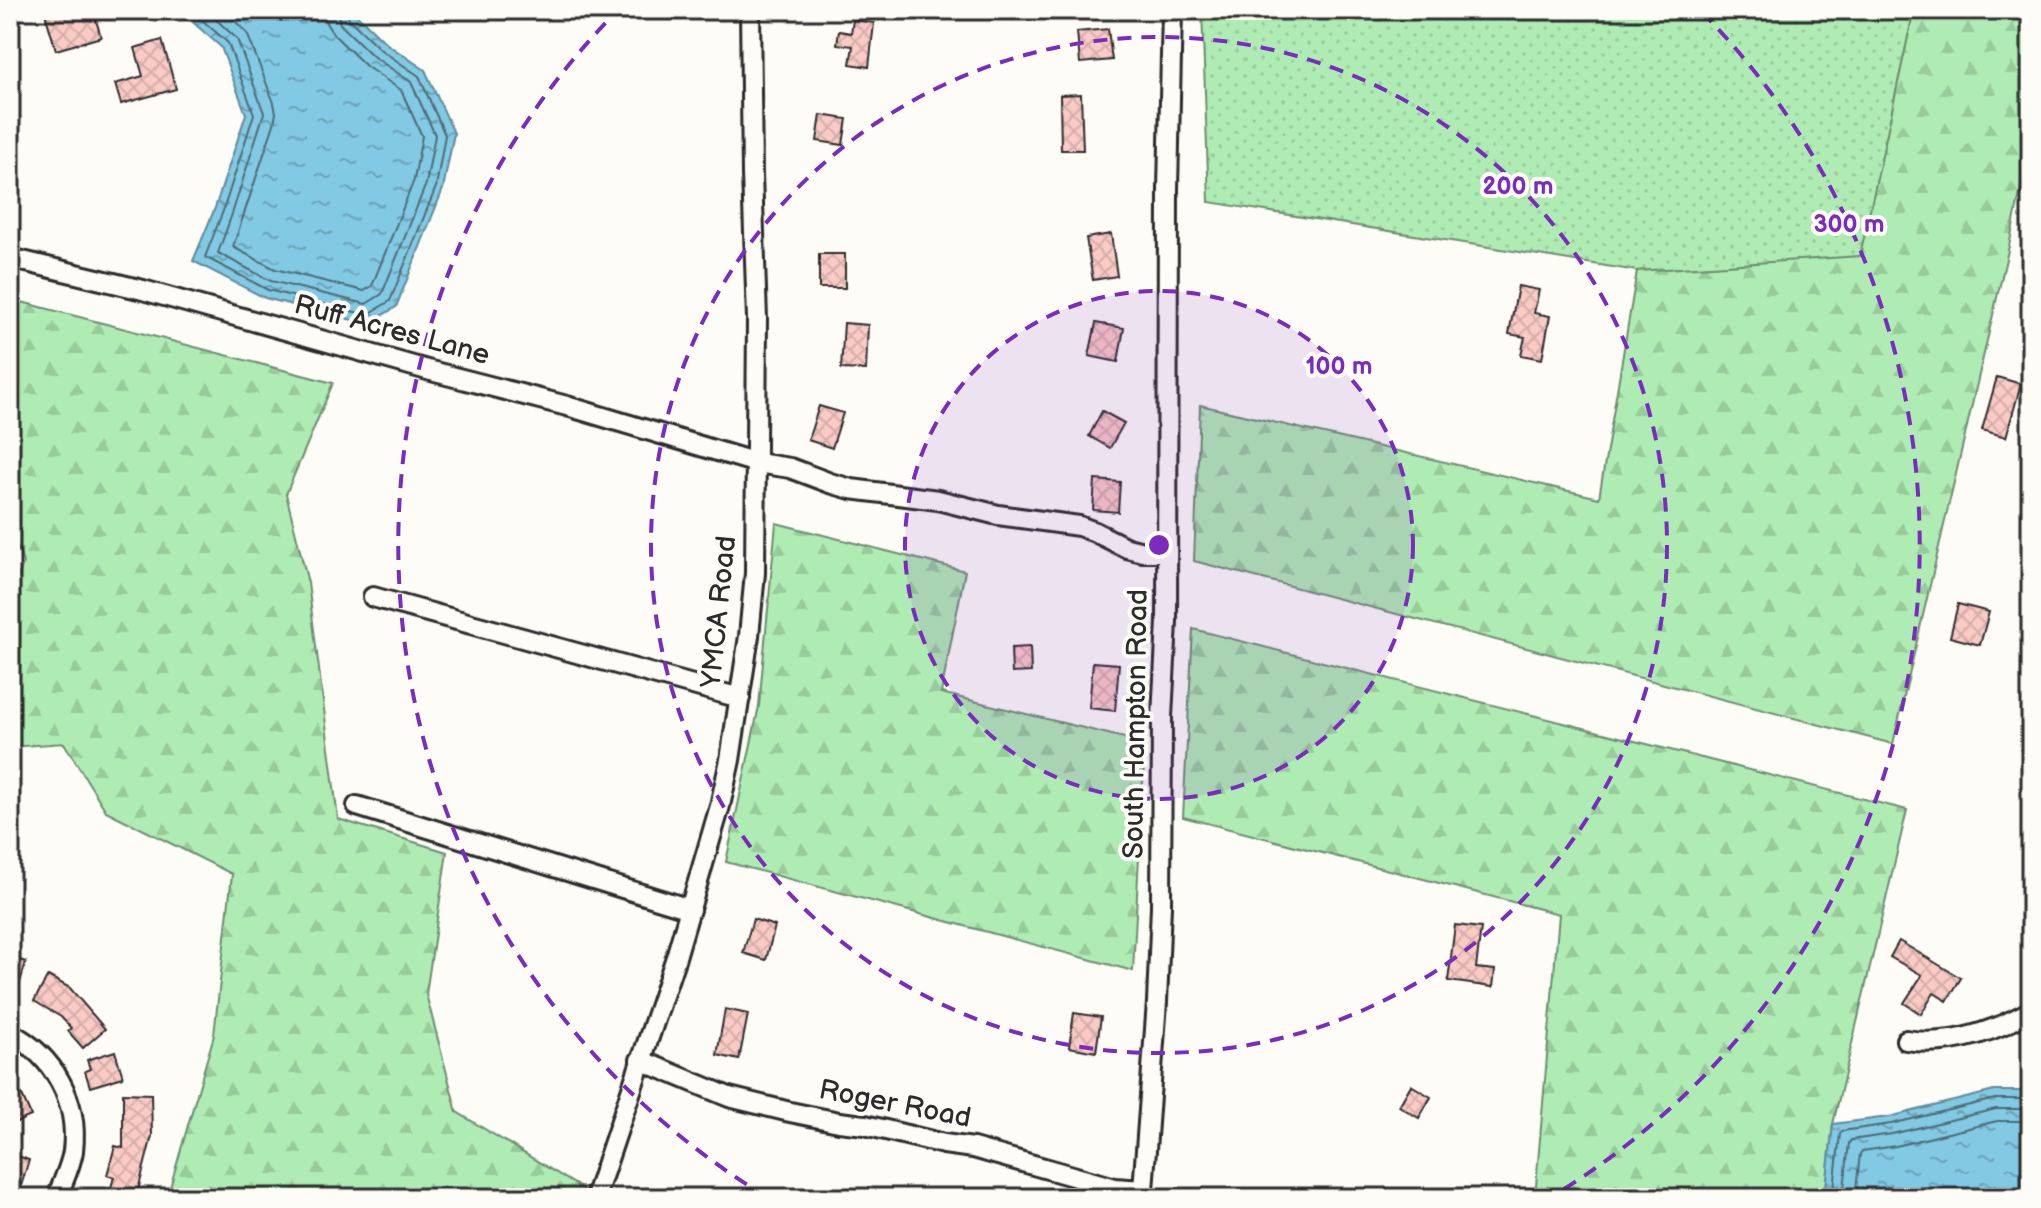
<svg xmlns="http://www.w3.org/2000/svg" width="2041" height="1208" font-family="'Balsamiq Sans',sans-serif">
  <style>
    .grass { fill: url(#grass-dots); stroke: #6d8c6f; stroke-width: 2 }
    .forest { fill: url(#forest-firs); stroke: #6d8c6f; stroke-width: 2 }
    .water { fill: url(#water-ripples); stroke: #5f8a99; stroke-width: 2 }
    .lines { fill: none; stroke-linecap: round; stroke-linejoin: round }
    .shore { stroke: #4e6a75; stroke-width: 2 }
    .building { fill: url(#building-cross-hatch); stroke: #2b2b2b; stroke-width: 2 }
    .minor-casing { stroke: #2b2b2b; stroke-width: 24 }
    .minor { stroke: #fdfcf7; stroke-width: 18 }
    .ring { fill: none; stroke: #7b2cbf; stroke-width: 4; stroke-dasharray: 14 10 }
    .labels { text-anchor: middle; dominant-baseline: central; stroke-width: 8; stroke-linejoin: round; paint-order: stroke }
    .street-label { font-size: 28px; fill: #2b2b2b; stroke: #fdfcf7 }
    .centre { fill: #7b2cbf; stroke: #fdfcf7; stroke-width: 4 }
    .ring-label { font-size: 24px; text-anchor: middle; font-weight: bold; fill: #7b2cbf; stroke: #fdfcf7; stroke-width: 8; stroke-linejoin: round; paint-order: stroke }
  </style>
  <defs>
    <pattern id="grass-dots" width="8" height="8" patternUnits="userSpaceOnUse" patternTransform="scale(2)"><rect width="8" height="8" fill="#afecb3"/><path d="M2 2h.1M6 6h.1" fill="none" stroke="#97cb9a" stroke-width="1.8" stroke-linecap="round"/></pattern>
    <pattern id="forest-firs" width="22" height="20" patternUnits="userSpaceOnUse" patternTransform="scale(2)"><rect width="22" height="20" fill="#afecb3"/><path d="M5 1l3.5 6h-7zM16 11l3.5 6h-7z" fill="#97cb9a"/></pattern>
    <pattern id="water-ripples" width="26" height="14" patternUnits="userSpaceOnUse" patternTransform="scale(2)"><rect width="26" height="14" fill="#82c9e3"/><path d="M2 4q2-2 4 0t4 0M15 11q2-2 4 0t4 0" fill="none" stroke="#6ba3b8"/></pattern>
    <pattern id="building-cross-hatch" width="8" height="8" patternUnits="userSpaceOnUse" patternTransform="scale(2)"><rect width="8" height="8" fill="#facac4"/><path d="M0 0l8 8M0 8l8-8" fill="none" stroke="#d6aea9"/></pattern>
  </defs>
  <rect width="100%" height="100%" fill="#fdfcf7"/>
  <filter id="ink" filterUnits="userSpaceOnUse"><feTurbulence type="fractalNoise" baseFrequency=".0125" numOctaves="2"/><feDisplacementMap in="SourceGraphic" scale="16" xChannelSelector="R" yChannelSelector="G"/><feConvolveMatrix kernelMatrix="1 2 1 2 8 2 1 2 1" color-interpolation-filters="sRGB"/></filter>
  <g filter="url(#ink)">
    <path class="grass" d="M 1202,10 L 1914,10 L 1860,257 L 1637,271 L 1209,202 Z"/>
    <g class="forest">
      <path d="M 1914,10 L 2031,10 L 2031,141 L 2009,246 L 1893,744 L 1194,561 L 1200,405 L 1599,498 L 1637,271 L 1860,256 Z"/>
      <path d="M 10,299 L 333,383 L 286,494 L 308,583 L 338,819 L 447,852 L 426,994 L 457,1112 L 584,1190 L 581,1198 L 167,1198 L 214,1035 L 232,874 L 106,811 L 64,743 L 10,747 L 10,600 L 23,563 L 10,525 Z"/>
      <path d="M 776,523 L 965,571 L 941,693 L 1145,743 L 1133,971 L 726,862 L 759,706 Z"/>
      <path d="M 1193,629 L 1907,810 L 1833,1124 L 1825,1198 L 1535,1198 L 1559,914 L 1183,817 Z"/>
    </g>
    <g class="water">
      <path d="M 179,10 L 352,10 L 387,44 L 425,70 L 454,133 L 443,189 L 396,307 L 368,324 L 265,298 L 193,261 L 215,208 L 246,114 L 221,47 Z"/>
      <path d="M 1994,1091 L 2031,1091 L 2031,1198 L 1825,1198 L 1833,1124 L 1889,1117 Z"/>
    </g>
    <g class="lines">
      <g class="shore">
        <path d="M 191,10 L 228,43 L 254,114 L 223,211 L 205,257 L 268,290 L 367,315 L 390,301 L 436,187 L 445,135 L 419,76 L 381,50 L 349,19 L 347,10"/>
        <path d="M 206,10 L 237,39 L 264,113 L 232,214 L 218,253 L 271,281 L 366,304 L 382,294 L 426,184 L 435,135 L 411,82 L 374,57 L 340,24 L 337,10"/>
        <path d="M 224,10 L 247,33 L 274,103 L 276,113 L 274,124 L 233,247 L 275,269 L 364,291 L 372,286 L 414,180 L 422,136 L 401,90 L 367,67 L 333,34 L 326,23 L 324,10"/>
        <path d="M 1833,1198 L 1840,1134 L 1842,1131 L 1891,1124 L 1995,1099 L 2031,1099"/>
        <path d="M 1843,1198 L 1849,1143 L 1851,1140 L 1892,1134 L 1996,1109 L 2031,1109"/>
        <path d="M 1855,1198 L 1860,1154 L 1862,1151 L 1896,1146 L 1997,1121 L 2031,1121"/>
      </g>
    </g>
    <g class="building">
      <path d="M 44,10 L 93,10 L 101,37 L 56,50 Z"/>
      <path d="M 853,20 L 874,23 L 869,67 L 850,64 L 853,46 L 837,44 L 839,31 L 851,33 Z"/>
      <path d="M 1108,29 L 1112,60 L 1080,63 L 1077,32 Z"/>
      <path d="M 162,40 L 176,89 L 121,104 L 115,84 L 143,76 L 135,48 Z"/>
      <path d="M 1081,94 L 1083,150 L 1061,150 L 1060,95 Z"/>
      <path d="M 821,115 L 847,119 L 843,145 L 817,141 Z"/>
      <path d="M 1111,234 L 1117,276 L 1093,280 L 1086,238 Z"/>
      <rect x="819" y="254" width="26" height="34"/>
      <path d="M 1518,286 L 1539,290 L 1534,313 L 1550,316 L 1542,359 L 1521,355 L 1525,337 L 1509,334 Z"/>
      <path d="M 844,323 L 868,325 L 866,370 L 841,369 Z"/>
      <path d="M 1096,323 L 1124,328 L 1118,362 L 1089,356 Z"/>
      <path d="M 1997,377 L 2021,384 L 2006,437 L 1982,430 Z"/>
      <path d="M 819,406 L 843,413 L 832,448 L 808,440 Z"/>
      <path d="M 1102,411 L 1124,423 L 1110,448 L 1089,436 Z"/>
      <path d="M 1095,480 L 1120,482 L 1118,512 L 1093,510 Z"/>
      <path d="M 1958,604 L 1989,612 L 1980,645 L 1950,637 Z"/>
      <path d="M 1030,647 L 1031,672 L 1012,673 L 1011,648 Z"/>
      <path d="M 1093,662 L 1119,664 L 1115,711 L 1089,708 Z"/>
      <path d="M 753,919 L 775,926 L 766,960 L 743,953 Z"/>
      <path d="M 1455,925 L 1481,928 L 1476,968 L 1495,970 L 1493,987 L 1448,981 Z"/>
      <path d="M 1899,941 L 1961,978 L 1947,1001 L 1934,993 L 1921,1014 L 1904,1003 L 1922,975 L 1890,957 Z"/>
      <path d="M 10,957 L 26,962 L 14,1003 L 10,1002 Z"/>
      <path d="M 48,976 L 70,988 L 105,1029 L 83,1048 L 68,1031 L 71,1028 L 61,1017 L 34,1001 Z"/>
      <path d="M 725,1009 L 748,1014 L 739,1060 L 717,1055 Z"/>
      <path d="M 1074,1013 L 1101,1017 L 1096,1052 L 1069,1047 Z"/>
      <path d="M 115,1051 L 123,1077 L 90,1087 L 85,1071 L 90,1069 L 87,1060 Z"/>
      <path d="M 1411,1085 L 1431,1097 L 1419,1118 L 1399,1106 Z"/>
      <path d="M 20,1091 L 31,1116 L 10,1125 L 10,1096 Z"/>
      <path d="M 123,1093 L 151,1094 L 152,1136 L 136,1198 L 108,1198 L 114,1177 L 107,1175 L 115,1146 L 123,1148 Z"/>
      <path d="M 10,1153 L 29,1160 L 21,1186 L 10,1182 Z"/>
    </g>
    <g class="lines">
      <g class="minor-casing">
        <g id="minor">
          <path d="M 10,258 L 143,290 L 431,371 L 567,406 L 757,463 L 790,468 L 830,483 L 851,489 L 938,500 L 998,515 L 1079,526 L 1095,532 L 1127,548 L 1143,552 L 1166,552"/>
          <path d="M 373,597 L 740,698"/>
          <path d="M 357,806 L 690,909"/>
          <path d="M 10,1033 C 54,1056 79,1101 73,1151 C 71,1166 62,1183 57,1198"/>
          <path d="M 1906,1040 C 1950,1047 1993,1032 2031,1011"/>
          <path d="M 640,1060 L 729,1097 L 790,1112 L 839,1122 L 865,1125 L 944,1144 L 973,1148 L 1115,1188 L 1143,1190"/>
          <path d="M 595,1198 L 676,957 L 720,806 L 730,760 L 749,636 L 755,573 L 757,319 L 752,174 L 750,10"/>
          <path d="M 1144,1198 L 1143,1190 L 1157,1002 L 1161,906 L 1162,717 L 1167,622 L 1168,188 L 1172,10"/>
        </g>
      </g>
      <use href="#minor" class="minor"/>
    </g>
  </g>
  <circle cx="1159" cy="545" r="254" fill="#7b2cbf" fill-opacity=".12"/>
  <g class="ring">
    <circle cx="1159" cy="545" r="254"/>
    <circle cx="1159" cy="545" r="508"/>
    <path d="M767 1197A761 761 0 0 1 616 12M1702 12A761 761 0 0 1 1551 1197"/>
  </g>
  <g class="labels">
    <g class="street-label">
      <text transform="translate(392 330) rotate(15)">Ruff Acres Lane</text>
      <text transform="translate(719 612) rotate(-84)">YMCA Road</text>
      <text transform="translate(1136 724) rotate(-89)">South Hampton Road</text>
      <text transform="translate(895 1104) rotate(11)">Roger Road</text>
    </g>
  </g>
  <circle cx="1159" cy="545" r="12" class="centre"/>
  <g class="ring-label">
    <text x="1518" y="194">200 m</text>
    <text x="1849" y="232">300 m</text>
    <text x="1339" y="374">100 m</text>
  </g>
  <rect width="2041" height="1208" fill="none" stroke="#fdfcf7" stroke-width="40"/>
  <rect x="20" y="20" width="2001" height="1168" fill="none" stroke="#2b2b2b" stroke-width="3" filter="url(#ink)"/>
</svg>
